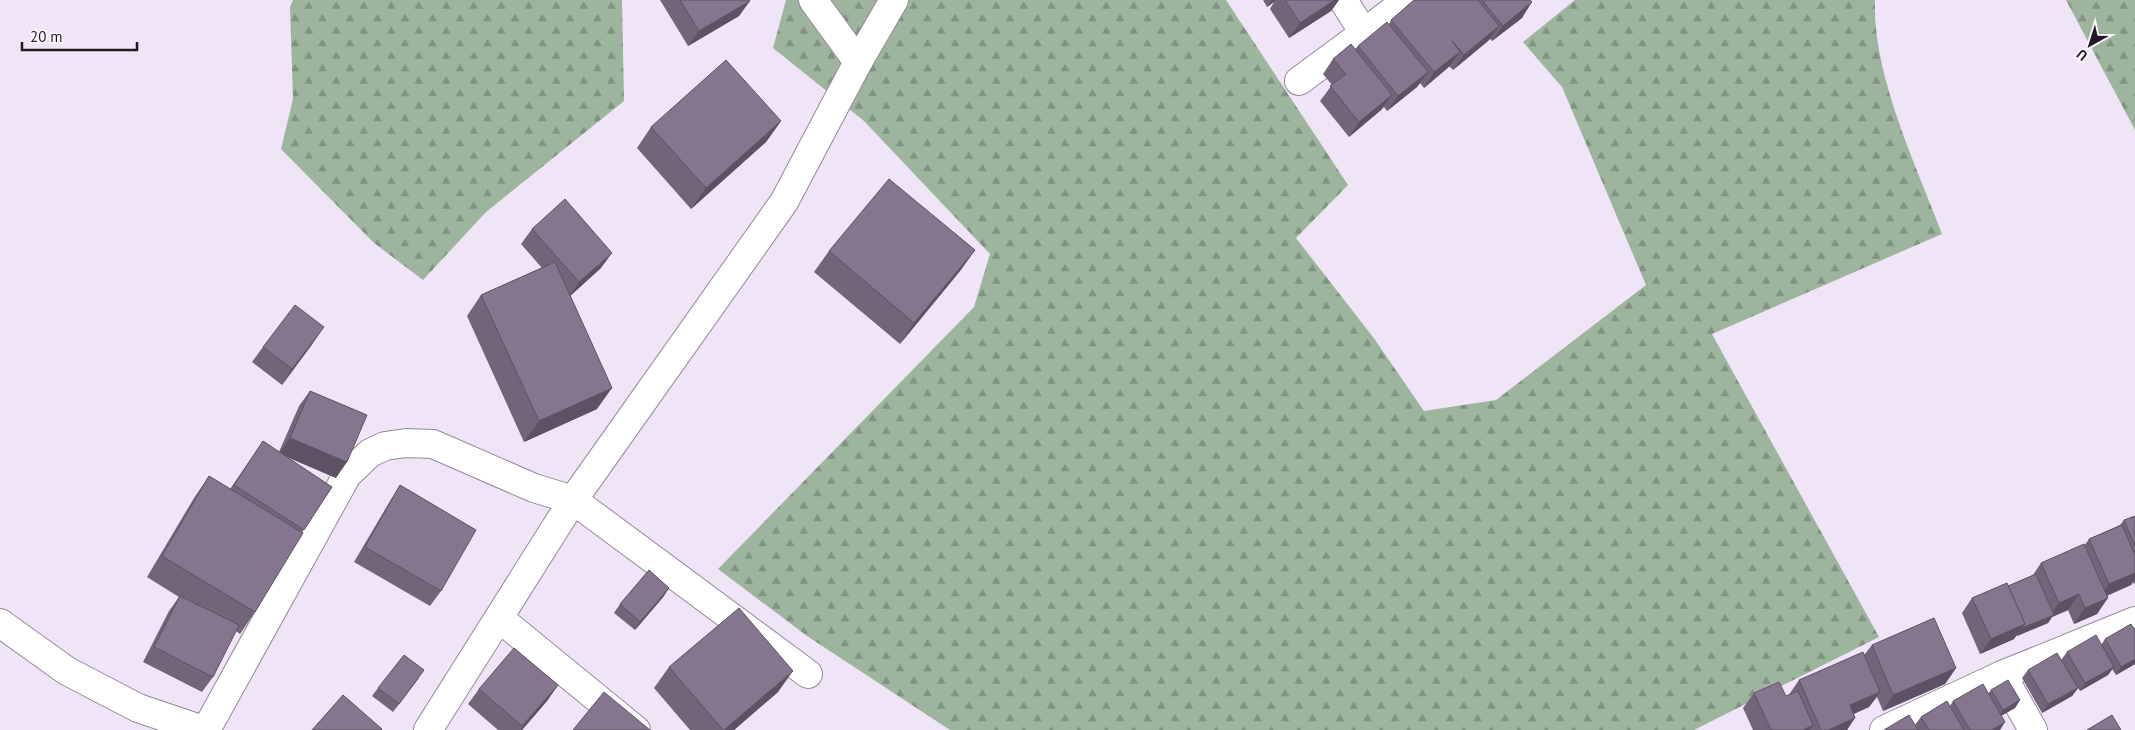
<svg xmlns="http://www.w3.org/2000/svg" width="2135" height="730" font-family="'PT Sans',sans-serif">
  <style>
    .forest { fill: url(#forest-firs) }
    .lines { fill: none; stroke-linecap: round; stroke-linejoin: round }
    .street-casing { stroke: #948999; stroke-width: 30 }
    .street { stroke: #fff; stroke-width: 28 }
    .wall { fill: #72657a }
    .shaded-wall { fill: #5d5263 }
    .building { fill: #85758e; stroke: #5d5263 }
  </style>
  <defs>
    <pattern id="forest-firs" width="22" height="20" patternUnits="userSpaceOnUse" patternTransform="scale(1.25)"><rect width="22" height="20" fill="#9eb59d"/><path d="M5 1l3.5 6h-7zM16 11l3.5 6h-7z" fill="#809280"/></pattern>
  </defs>
  <rect width="100%" height="100%" fill="#f0e5f7"/>
  <g class="forest">
    <path d="M 293,0 L 622,0 L 624,101 L 486,212 L 423,280 L 374,243 L 281,149 L 293,99 L 290,7 Z"/>
    <path d="M 786,0 L 1226,0 L 1348,185 L 1296,238 L 1373,337 L 1424,411 L 1496,400 L 1646,285 L 1562,87 L 1523,42 L 1575,0 L 1875,0 C 1872,74 1916,165 1942,234 L 1712,334 L 1879,637 L 1694,730 L 950,730 L 807,636 L 718,569 L 974,307 L 990,254 L 864,121 L 773,48 Z"/>
    <path d="M 2066,0 L 2135,0 L 2135,130 Z"/>
  </g>
  <g class="lines">
    <g class="street-casing">
      <g id="street">
        <path d="M 813,0 L 858,62"/>
        <path d="M 1343,0 L 1364,33 L 1407,0"/>
        <path d="M 1299,81 L 1364,33"/>
        <path d="M 499,618 L 636,730"/>
        <path d="M 0,623 L 67,671 L 138,708 L 203,730"/>
        <path d="M 2002,675 L 2033,730"/>
        <path d="M 206,730 L 347,475 L 370,453 L 385,446 L 406,443 L 433,444 L 534,488 L 573,500 L 808,674"/>
        <path d="M 428,730 L 573,500 L 784,202 L 858,62 L 894,0"/>
        <path d="M 1884,730 L 2002,675 L 2135,621"/>
      </g>
    </g>
    <use href="#street" class="street"/>
  </g>
  <g class="wall">
    <path d="M 660,0 L 749,0 L 739,16 L 688,46 Z"/>
    <path d="M 1263,0 L 1339,0 L 1331,11 L 1289,38 L 1270,9 L 1274,2 L 1267,7 Z"/>
    <path d="M 1414,0 L 1530,0 L 1522,18 L 1492,41 L 1490,39 L 1488,41 L 1453,70 L 1449,66 L 1424,88 L 1420,83 L 1417,87 L 1387,111 L 1384,107 L 1381,110 L 1349,137 L 1320,101 L 1332,85 L 1323,74 L 1333,59 L 1355,49 L 1358,46 L 1389,24 L 1391,20 Z"/>
    <path d="M 781,121 L 766,142 L 691,209 L 637,148 L 651,127 Z"/>
    <path d="M 532,229 L 601,268 L 570,296 L 597,409 L 524,442 L 467,316 L 481,295 L 542,268 L 521,244 Z"/>
    <path d="M 975,250 L 960,271 L 900,344 L 814,272 L 829,251 Z"/>
    <path d="M 313,343 L 282,385 L 252,362 L 263,347 Z"/>
    <path d="M 310,391 L 336,478 L 284,456 L 332,487 L 302,532 L 255,612 L 240,634 L 236,631 L 213,677 L 202,692 L 143,662 L 169,611 L 179,597 L 147,577 L 194,498 L 209,476 L 230,489 L 263,441 L 279,452 L 299,406 Z"/>
    <path d="M 400,485 L 441,591 L 430,606 L 354,562 L 390,501 Z"/>
    <path d="M 2135,516 L 2135,585 L 2133,582 L 2131,585 L 2107,596 L 2097,614 L 2074,624 L 2068,610 L 2052,617 L 2048,623 L 2017,636 L 2016,635 L 2014,639 L 1980,654 L 1962,613 L 1972,598 L 2008,586 L 2033,575 L 2041,563 L 2084,546 L 2089,539 L 2120,525 L 2124,520 Z"/>
    <path d="M 664,596 L 635,630 L 614,613 L 620,604 Z"/>
    <path d="M 2135,628 L 2135,664 L 2116,675 L 2112,669 L 2108,675 L 2080,691 L 2078,688 L 2072,696 L 2042,713 L 2022,678 L 2028,670 L 2061,660 L 2067,652 L 2101,645 L 2105,639 Z"/>
    <path d="M 1872,645 L 1956,668 L 1945,684 L 1883,711 L 1877,697 L 1869,707 L 1854,714 L 1847,730 L 1753,730 L 1743,708 L 1754,693 L 1786,696 L 1788,696 L 1799,680 L 1864,655 Z"/>
    <path d="M 669,667 L 778,692 L 734,730 L 690,730 L 654,688 Z"/>
    <path d="M 419,678 L 393,712 L 372,696 L 378,688 Z"/>
    <path d="M 558,685 L 547,701 L 522,730 L 498,730 L 468,704 L 479,689 Z"/>
    <path d="M 1991,690 L 2020,700 L 2015,708 L 2001,716 L 2000,730 L 1918,730 L 1915,725 L 1921,717 L 1950,706 L 1953,701 L 1988,694 Z"/>
  </g>
  <g class="shaded-wall">
    <path d="M 1272,0 L 1275,0 L 1274,2 L 1267,7 Z"/>
    <path d="M 1335,0 L 1339,0 L 1331,11 L 1289,38 L 1300,23 Z"/>
    <path d="M 750,1 L 739,16 L 688,46 L 699,31 Z"/>
    <path d="M 1532,2 L 1522,18 L 1492,41 L 1503,26 Z"/>
    <path d="M 1499,26 L 1488,41 L 1453,70 L 1464,55 Z"/>
    <path d="M 1460,52 L 1449,67 L 1424,88 L 1434,72 Z"/>
    <path d="M 1428,72 L 1417,87 L 1387,111 L 1398,96 Z"/>
    <path d="M 1392,95 L 1381,110 L 1349,137 L 1359,122 Z"/>
    <path d="M 781,121 L 766,142 L 691,209 L 706,188 Z"/>
    <path d="M 975,250 L 960,271 L 900,344 L 914,323 Z"/>
    <path d="M 612,253 L 601,268 L 569,297 L 579,282 Z"/>
    <path d="M 324,327 L 313,343 L 282,385 L 292,369 Z"/>
    <path d="M 612,388 L 597,409 L 524,442 L 539,421 Z"/>
    <path d="M 290,438 L 347,462 L 336,478 L 279,453 Z"/>
    <path d="M 2135,573 L 2135,579 L 2131,585 L 2098,599 L 2109,584 Z"/>
    <path d="M 669,588 L 664,596 L 635,630 L 640,622 Z"/>
    <path d="M 2079,594 L 2068,610 L 2052,617 L 2048,623 L 2017,636 L 2022,628 L 2050,616 L 2059,603 Z"/>
    <path d="M 2108,598 L 2097,614 L 2074,624 L 2085,608 Z"/>
    <path d="M 2025,624 L 2014,639 L 1980,654 L 1991,639 Z"/>
    <path d="M 2135,659 L 2135,664 L 2116,675 L 2121,667 Z"/>
    <path d="M 2114,667 L 2108,675 L 2080,691 L 2085,683 Z"/>
    <path d="M 1956,668 L 1945,684 L 1883,711 L 1893,695 Z"/>
    <path d="M 793,671 L 778,692 L 734,730 L 724,730 Z"/>
    <path d="M 558,685 L 547,701 L 522,730 L 520,730 Z"/>
    <path d="M 2078,688 L 2072,696 L 2042,713 L 2048,704 Z"/>
    <path d="M 1880,692 L 1869,707 L 1839,720 L 1850,705 Z"/>
    <path d="M 2020,700 L 2015,708 L 1997,718 L 2003,710 Z"/>
    <path d="M 1855,718 L 1847,730 L 1828,730 Z"/>
    <path d="M 2005,722 L 2000,730 L 1992,730 Z"/>
    <path d="M 1813,725 L 1810,730 L 1803,730 Z"/>
  </g>
  <g class="building">
    <path d="M 680,0 L 749,0 L 750,1 L 699,31 Z"/>
    <path d="M 1285,0 L 1335,0 L 1300,23 Z"/>
    <path d="M 1414,0 L 1478,0 L 1499,26 L 1464,55 L 1452,41 L 1460,52 L 1434,72 L 1391,20 Z"/>
    <path d="M 1482,0 L 1530,0 L 1532,2 L 1503,26 Z"/>
    <path d="M 1387,22 L 1428,72 L 1398,96 L 1358,46 Z"/>
    <path d="M 1351,44 L 1392,95 L 1359,122 L 1330,86 L 1346,74 L 1333,59 Z"/>
    <path d="M 726,60 L 781,121 L 706,188 L 651,127 Z"/>
    <path d="M 889,179 L 975,250 L 914,323 L 829,251 Z"/>
    <path d="M 565,199 L 612,253 L 579,282 L 532,229 Z"/>
    <path d="M 555,262 L 612,388 L 539,421 L 481,295 Z"/>
    <path d="M 295,305 L 324,327 L 292,369 L 263,347 Z"/>
    <path d="M 310,391 L 367,415 L 347,462 L 290,438 Z"/>
    <path d="M 263,441 L 332,487 L 304,530 L 234,485 Z"/>
    <path d="M 209,476 L 303,533 L 255,612 L 162,556 Z"/>
    <path d="M 400,485 L 476,530 L 441,591 L 365,547 Z"/>
    <path d="M 2135,516 L 2135,546 L 2124,520 Z"/>
    <path d="M 2122,525 L 2135,555 L 2135,573 L 2109,584 L 2089,539 Z"/>
    <path d="M 2084,544 L 2108,598 L 2085,608 L 2079,594 L 2059,603 L 2041,563 Z"/>
    <path d="M 649,570 L 669,588 L 640,622 L 620,604 Z"/>
    <path d="M 2036,574 L 2054,615 L 2022,628 L 2022,627 L 2025,624 L 2008,586 Z"/>
    <path d="M 2007,583 L 2025,624 L 1991,639 L 1972,598 Z"/>
    <path d="M 180,596 L 239,625 L 213,677 L 154,647 Z"/>
    <path d="M 739,608 L 793,671 L 724,730 L 723,730 L 669,667 Z"/>
    <path d="M 1934,618 L 1956,668 L 1893,695 L 1872,645 Z"/>
    <path d="M 2131,624 L 2135,630 L 2135,659 L 2121,667 L 2105,639 Z"/>
    <path d="M 2096,635 L 2114,667 L 2085,683 L 2067,652 Z"/>
    <path d="M 514,648 L 558,685 L 522,726 L 479,689 Z"/>
    <path d="M 1863,652 L 1880,692 L 1850,705 L 1855,718 L 1828,730 L 1821,730 L 1799,680 Z"/>
    <path d="M 2057,653 L 2078,688 L 2048,704 L 2028,670 Z"/>
    <path d="M 404,655 L 424,670 L 399,704 L 378,688 Z"/>
    <path d="M 2008,680 L 2020,700 L 2003,710 L 1991,690 Z"/>
    <path d="M 1779,682 L 1786,696 L 1798,691 L 1813,725 L 1803,730 L 1771,730 L 1754,693 Z"/>
    <path d="M 1983,684 L 2005,722 L 1992,730 L 1970,730 L 1953,701 Z"/>
    <path d="M 604,692 L 650,730 L 573,730 Z"/>
    <path d="M 343,695 L 382,729 L 381,730 L 312,730 Z"/>
    <path d="M 1947,701 L 1964,730 L 1929,730 L 1921,717 Z"/>
    <path d="M 1909,715 L 1918,730 L 1884,730 Z"/>
    <path d="M 2112,715 L 2121,730 L 2087,730 Z"/>
  </g>
  <g transform="translate(2090 45) rotate(219)" stroke="#fbf4ff" stroke-width="4" paint-order="stroke">
  <path d="M0-4L9 19L0 12L-9 19Z" fill="#1f1b21"/>
  <text y="-8" font-size="14" font-weight="bold" text-anchor="middle" fill="#1f1b21">U</text>
  </g>
  <path d="M22 42v8h115v-8" fill="none" stroke="#1f1b21" stroke-width="2.5"/>
  <text x="30" y="42" font-size="15" fill="#1f1b21" stroke="#fbf4ff" stroke-width="4" paint-order="stroke">20 m</text>
</svg>
